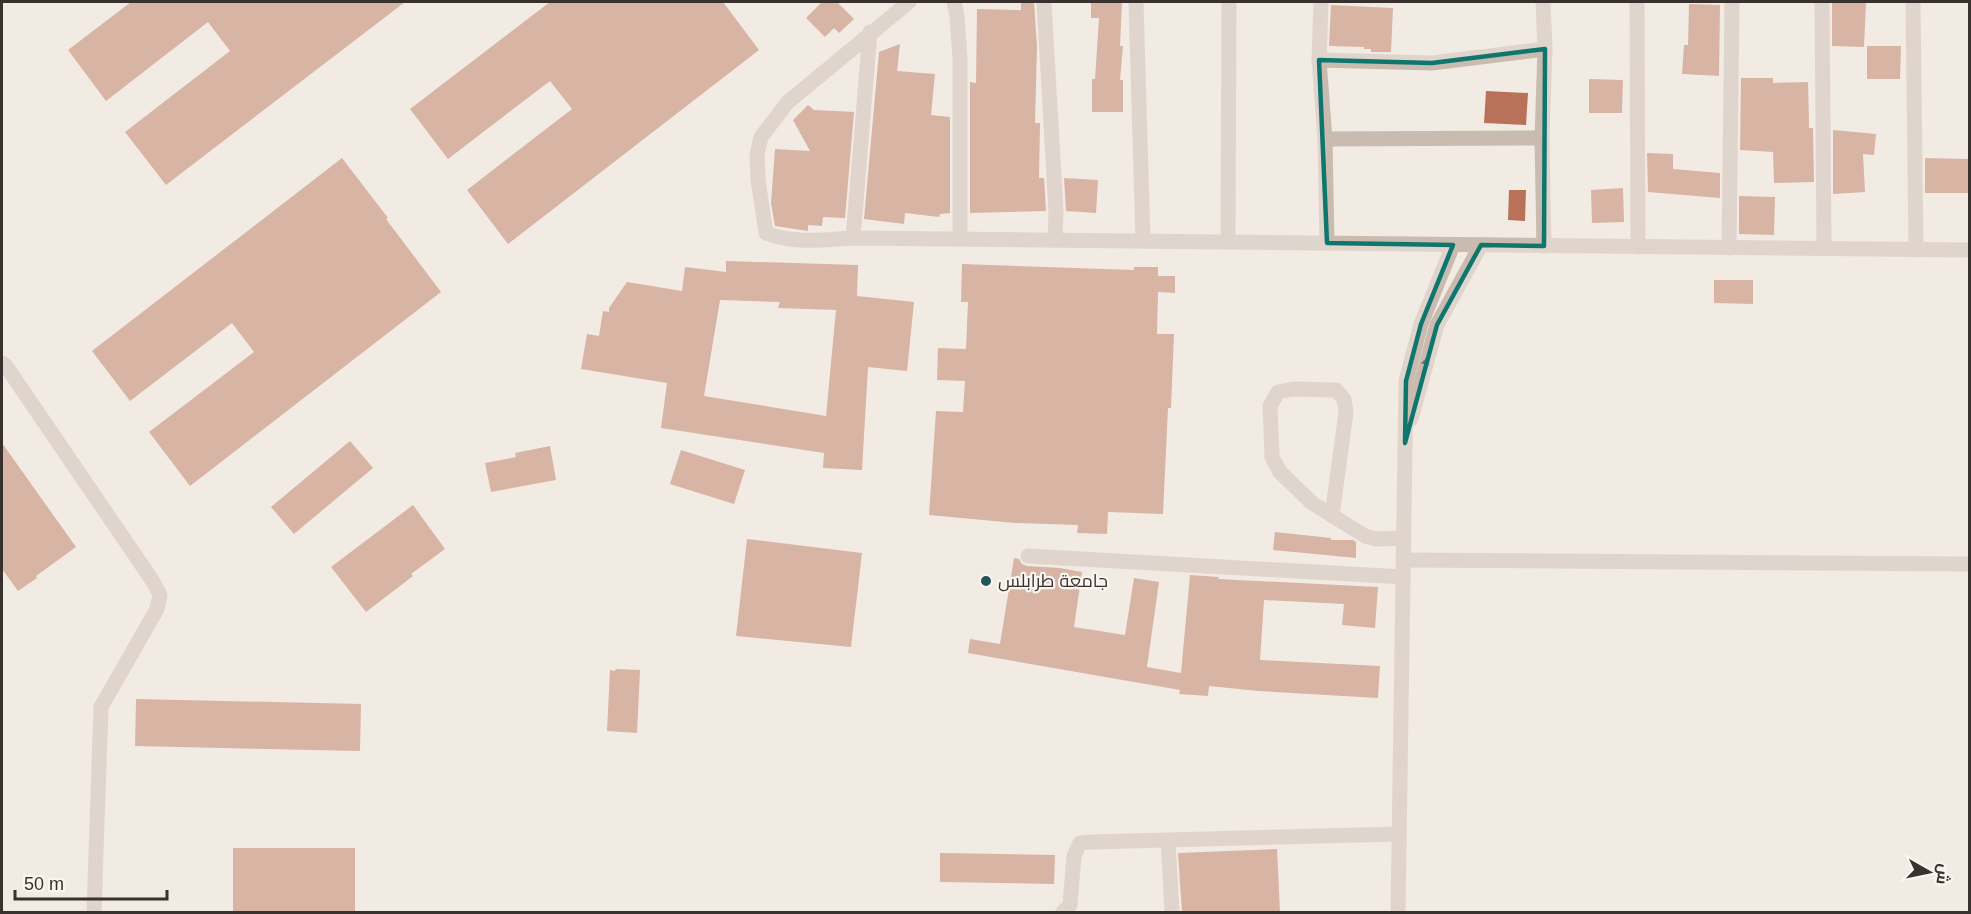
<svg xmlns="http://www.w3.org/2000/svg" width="1971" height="914" font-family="Arial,Cairo,sans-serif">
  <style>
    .building { fill: #b97159; fill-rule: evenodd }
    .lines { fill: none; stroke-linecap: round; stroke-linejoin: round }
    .minor { stroke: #c9bbb0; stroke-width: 15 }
    .oneway { fill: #7a6f68 }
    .marked { fill: none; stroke: #0f766e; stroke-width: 4.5; stroke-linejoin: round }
    .poi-dot { fill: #265356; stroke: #f9f5ef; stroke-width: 2 }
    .labels { text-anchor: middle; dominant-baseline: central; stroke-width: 4.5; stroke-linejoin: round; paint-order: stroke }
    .poi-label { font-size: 18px; fill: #39312d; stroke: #f9f5ef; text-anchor: start }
  </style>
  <rect width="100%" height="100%" fill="#f2ebe3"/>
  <g class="building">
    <path d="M 131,2 L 405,2 L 166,185 L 125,132 L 230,51 L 208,22 L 106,101 L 68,50 Z"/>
    <path d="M 550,2 L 723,2 L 759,50 L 508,244 L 467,190 L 572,109 L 550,81 L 448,159 L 410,109 Z"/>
    <path d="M 822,2 L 837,2 L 854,19 L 839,33 L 834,28 L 825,37 L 806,18 Z"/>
    <path d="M 1021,2 L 1034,2 L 1037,47 L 1035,123 L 1040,123 L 1039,178 L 1044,178 L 1046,211 L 970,213 L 970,82 L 976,83 L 977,9 L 1021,10 Z"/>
    <path d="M 1091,2 L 1122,2 L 1120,46 L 1123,46 L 1120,80 L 1123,80 L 1123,112 L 1092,112 L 1092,79 L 1095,79 L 1099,18 L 1091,18 Z"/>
    <path d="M 1832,2 L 1866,2 L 1864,47 L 1832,46 Z"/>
    <path d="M 1689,4 L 1720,5 L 1719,76 L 1682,74 L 1684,45 L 1688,45 Z"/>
    <path d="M 1331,5 L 1393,8 L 1391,52 L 1371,52 L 1371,49 L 1364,49 L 1364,47 L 1329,46 Z"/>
    <path d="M 900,44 L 897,71 L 935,74 L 931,115 L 950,117 L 950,213 L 940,214 L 939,217 L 905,213 L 904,224 L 864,219 L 879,52 Z"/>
    <path d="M 1867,46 L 1901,46 L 1900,79 L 1867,79 Z"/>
    <path d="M 1741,78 L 1773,78 L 1773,83 L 1808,82 L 1809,124 L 1809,128 L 1813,128 L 1814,182 L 1774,183 L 1773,152 L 1740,150 Z"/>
    <path d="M 1589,79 L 1623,80 L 1622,113 L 1589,113 Z"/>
    <path d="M 1486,91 L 1528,93 L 1526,125 L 1484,123 Z"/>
    <path d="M 808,105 L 814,110 L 854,112 L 845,218 L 823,217 L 822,226 L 808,225 L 808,231 L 775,226 L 771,203 L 775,149 L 810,151 L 793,120 Z"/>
    <path d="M 1833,130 L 1876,134 L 1874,155 L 1863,154 L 1865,192 L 1833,194 Z"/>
    <path d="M 1647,153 L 1673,154 L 1673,169 L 1720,173 L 1720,198 L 1648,192 Z"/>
    <path d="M 342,158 L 388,218 L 386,219 L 441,292 L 190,486 L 149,432 L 254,352 L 232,323 L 130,401 L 92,351 Z"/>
    <path d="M 1925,158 L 1970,159 L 1970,193 L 1925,193 Z"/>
    <path d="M 1064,178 L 1098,180 L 1096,213 L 1066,211 Z"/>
    <path d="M 1623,188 L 1624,222 L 1592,223 L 1591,190 Z"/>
    <path d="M 1509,190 L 1526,190 L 1525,221 L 1508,220 Z"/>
    <path d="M 1739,196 L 1775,197 L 1774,235 L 1739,234 Z"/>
    <path d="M 726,261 L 858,265 L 857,296 L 914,302 L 907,371 L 868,367 L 862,470 L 823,468 L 824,453 L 661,428 L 667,383 L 581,369 L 587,334 L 599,336 L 603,311 L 609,312 L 609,308 L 627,282 L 682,291 L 685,267 L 726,272 ZM 720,300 L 780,302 L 778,308 L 836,310 L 826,416 L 704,396 Z"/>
    <path d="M 962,264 L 1134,270 L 1134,267 L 1158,267 L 1158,276 L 1175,276 L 1175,293 L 1158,292 L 1157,334 L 1174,334 L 1171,408 L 1168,408 L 1163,514 L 1108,512 L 1107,534 L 1077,533 L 1078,525 L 1015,523 L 929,515 L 936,411 L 963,412 L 965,381 L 937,380 L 938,348 L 966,349 L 968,302 L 961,302 Z"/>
    <path d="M 1714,280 L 1753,280 L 1753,304 L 1714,303 Z"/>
    <path d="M 350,441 L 373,468 L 294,534 L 271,507 Z"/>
    <path d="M 2,443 L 76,547 L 36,576 L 37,578 L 18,591 L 2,569 Z"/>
    <path d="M 550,446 L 556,480 L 491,492 L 485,463 L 516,457 L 515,453 Z"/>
    <path d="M 681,450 L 745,470 L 734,504 L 670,484 Z"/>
    <path d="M 413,505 L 445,549 L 411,574 L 413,576 L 366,612 L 331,567 Z"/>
    <path d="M 1275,532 L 1331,538 L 1331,540 L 1353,540 L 1356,542 L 1356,558 L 1273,550 Z"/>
    <path d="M 747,539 L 862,553 L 851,647 L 736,636 Z"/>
    <path d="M 1014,558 L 1019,559 L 1022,564 L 1027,566 L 1060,568 L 1082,572 L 1074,627 L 1125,635 L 1134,578 L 1159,582 L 1147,667 L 1181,673 L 1190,575 L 1219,577 L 1218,579 L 1378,587 L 1375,628 L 1342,625 L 1344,604 L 1264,600 L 1260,660 L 1380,666 L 1378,698 L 1258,691 L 1209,686 L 1208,696 L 1179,694 L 1180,690 L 968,653 L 970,639 L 1000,644 Z"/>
    <path d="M 616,669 L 640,670 L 637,733 L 607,731 L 610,670 L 615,671 Z"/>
    <path d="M 136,699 L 361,704 L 360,751 L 135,746 Z"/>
    <rect x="233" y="848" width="122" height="64"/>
    <path d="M 1277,849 L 1280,912 L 1182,912 L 1178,853 Z"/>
    <path d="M 940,853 L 1055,855 L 1054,884 L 940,882 Z"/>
  </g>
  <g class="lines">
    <g class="minor">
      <path d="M 909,2 L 788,102 L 761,137 L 757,155 L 758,180 L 766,233 C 795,244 823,240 853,238 L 1970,250"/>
      <path d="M 954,2 L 957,16 L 960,59 L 960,239"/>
      <path d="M 1044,2 L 1056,211 L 1055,240"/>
      <path d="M 1136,2 L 1143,241"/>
      <path d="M 1321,2 L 1319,60 L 1325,139 L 1327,243"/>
      <path d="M 1543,2 L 1545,49 L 1542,138 L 1544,246"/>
      <path d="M 1637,2 L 1638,247"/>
      <path d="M 1822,2 L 1824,249"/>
      <path d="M 1913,2 L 1916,250"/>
      <path d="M 1319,60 L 1432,63 L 1545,49"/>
      <path d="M 1325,139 L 1542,138"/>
      <path d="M 853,238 L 870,32"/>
      <path d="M 1228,242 L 1229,2"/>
      <path d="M 1729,248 L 1732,2"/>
      <path d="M 2,363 L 6,366 L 152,580 L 160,595 L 157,609 L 101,707 L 94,912"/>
      <path d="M 1411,419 L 1437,325 L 1481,245"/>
      <path d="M 1332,516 L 1346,412 L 1344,399 L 1336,390 L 1293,389 L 1278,392 L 1270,406 L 1272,457 L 1280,472 L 1312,503 L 1365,536 L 1376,539 L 1404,538"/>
      <path d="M 1028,556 L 1403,577"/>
      <path d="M 1403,560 L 1970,564"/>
      <path d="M 1168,840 L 1172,912"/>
      <path d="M 1063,912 L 1070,905 L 1074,856 L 1080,843 L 1091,842 L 1399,834"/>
      <path d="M 1398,912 L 1406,381 L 1421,324 L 1453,245"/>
    </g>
  </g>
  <defs><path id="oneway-solid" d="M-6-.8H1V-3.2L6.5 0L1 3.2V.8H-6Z" transform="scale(1.5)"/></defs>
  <use class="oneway" href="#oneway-solid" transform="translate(1425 366) rotate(-74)"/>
  <path d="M0 0H1971V914H0ZM 1545,49 L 1544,246 L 1481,245 L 1437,325 L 1405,443 L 1406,381 L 1421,324 L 1453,245 L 1327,243 L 1319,60 L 1432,63 Z" fill="#f2ebe3" fill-opacity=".55" fill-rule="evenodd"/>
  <path class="marked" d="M 1545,49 L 1544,246 L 1481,245 L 1437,325 L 1405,443 L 1406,381 L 1421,324 L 1453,245 L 1327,243 L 1319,60 L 1432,63 Z"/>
  <circle class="poi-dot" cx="986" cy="581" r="6"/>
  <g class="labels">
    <g class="poi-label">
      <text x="998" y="581">جامعة طرابلس</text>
    </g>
  </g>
  <rect width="1971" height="914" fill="none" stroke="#39312d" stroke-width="6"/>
  <g transform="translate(1929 872) rotate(99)" stroke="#f9f5ef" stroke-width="4.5" paint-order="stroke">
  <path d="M0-4.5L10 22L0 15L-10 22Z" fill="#39312d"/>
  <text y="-9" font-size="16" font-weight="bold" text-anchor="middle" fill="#39312d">ش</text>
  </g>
  <path d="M15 890v9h152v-9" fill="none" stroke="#39312d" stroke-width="3"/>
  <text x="24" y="890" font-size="18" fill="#39312d" stroke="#f9f5ef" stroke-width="4.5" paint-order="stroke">50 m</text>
</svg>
